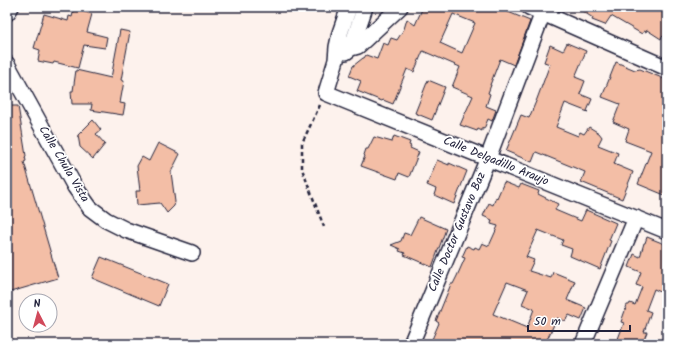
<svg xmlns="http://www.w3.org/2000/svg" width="674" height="351" viewBox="0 0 674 351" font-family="Kalam,sans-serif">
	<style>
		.building { fill: #f3bea6; stroke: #22223b; fill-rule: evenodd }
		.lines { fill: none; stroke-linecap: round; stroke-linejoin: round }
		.street-casing { stroke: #22223b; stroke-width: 18 }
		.path { stroke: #22223b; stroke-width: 2.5; stroke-dasharray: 4 3; stroke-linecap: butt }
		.street { stroke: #fff; stroke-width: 15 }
		.labels { text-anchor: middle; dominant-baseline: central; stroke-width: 3.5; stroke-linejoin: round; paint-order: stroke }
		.street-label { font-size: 12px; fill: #22223b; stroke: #fff }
	</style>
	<rect width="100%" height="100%" fill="#fdf2ed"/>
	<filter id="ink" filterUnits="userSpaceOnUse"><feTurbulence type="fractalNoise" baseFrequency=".025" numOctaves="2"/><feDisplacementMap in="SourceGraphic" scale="8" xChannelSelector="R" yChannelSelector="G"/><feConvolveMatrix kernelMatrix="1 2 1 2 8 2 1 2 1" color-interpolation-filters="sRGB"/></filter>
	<g filter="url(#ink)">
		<path class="building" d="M423,7H496L530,21L514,65L500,59L490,85H491L488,93L490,94L486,106L496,110L492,121L488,119L484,129L482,128V131L478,129L477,131L460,125L473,96L452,87L460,67L423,51L414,72L407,69L393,104L383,100L382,101L357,91L361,81L349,76L353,66L363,58H364L366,55L377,59L383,43L388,45L391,38L397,40L404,29L407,19L415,25ZM453,14L475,23L462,53L440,43Z
			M576,7H658L667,13V40L662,36L661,39L647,30L646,32L644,31L642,34L611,16L605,25L592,20L593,18Z
			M74,9L92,14L87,32L107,37L105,48L84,45L78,68L54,62L53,64L38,61L40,50L34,48L44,14L68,21L69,16L72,17Z
			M120,30L130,32L121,80L124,81L120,103L125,104L123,115L91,110L92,104H72L71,91H73L76,70L111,78Z
			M567,43L586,51L575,77L585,81L580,94L592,99L587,111L588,112L565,103L556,127L578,136L580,132L584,134L589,127L599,133L602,137L598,145L618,153L614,164L633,172L622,199L581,182L585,172L536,152L532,162L506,151L521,115L529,118L537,99L550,64L544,62L550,45L563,51Z
			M616,62L635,70L640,69L667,80V196L638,184L651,151L625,141L629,129L613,122L620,104L602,97Z
			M428,80L445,87L432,120L415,113Z
			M7,106H18L26,156L25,157L26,161L24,162L58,278L7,293Z
			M93,120L101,130L96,134L105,144L93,159L80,147L78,135Z
			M394,136L410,142L409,145L411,146L410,148L419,152L409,177L399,173L397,179L361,166L365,156L364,155L366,149H368L374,137L392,142Z
			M158,143L180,154L171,172L175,202L174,206L167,213L160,203L137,205L136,191H140L137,166L142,157L149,161Z
			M437,160L449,165V163L467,171L454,204L434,195L436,189L427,185Z
			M504,182L519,188L521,184L539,191L538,194L558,204L555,210L581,221L586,210L616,223L609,240L611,241L600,269L570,256L572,249L561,245L563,240L538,230L526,257L534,260L529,271L551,278L553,272L575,281L567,300L586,308L581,320L569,315L565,321L557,318L545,344H430L439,323L436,321L451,284H453L457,276L465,258L462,257L467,246L474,249L475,247L479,249L482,243L489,246L498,226L491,224L492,220L483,216L489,203L493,205L496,197L497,198ZM507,282L528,290L522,304L534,309L527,328L493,314Z
			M419,217L446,229L432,267L404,255L405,253L399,251L400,249L391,245L401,241L404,233L410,235Z
			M647,237L667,245V295L654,289L646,310L651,312L644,332H647L642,344H616L624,323L621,322L627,305H629L630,303L635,305L642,287L636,285L641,272L629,267L634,254L640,257L644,243H645Z
			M101,257L168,284L159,306L92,278Z"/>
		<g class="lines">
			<g class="street-casing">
				<path id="street" d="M349,7L340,33L337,47L336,60L326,93L667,231
					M529,7L667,68
					M7,13L11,7
					M337,47L351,48L358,46L400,7
					M346,52L351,48L365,7
					M7,64L75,187L90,208L106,220L126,230L192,253
					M411,344L488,158L545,7
					M583,344L636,218"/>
			</g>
			<path class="path" d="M320,105L302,143V169L324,227"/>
			<use href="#street" class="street"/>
		</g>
	</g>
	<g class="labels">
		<g class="street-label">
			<text transform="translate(496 161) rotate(22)">Calle Delgadillo Araujo</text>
			<text transform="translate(64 164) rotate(59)">Calle Chula Vista</text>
			<text transform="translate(457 232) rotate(-67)">Calle Doctor Gustavo Baz</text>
		</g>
	</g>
	<rect width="674" height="351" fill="none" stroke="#fff" stroke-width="24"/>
	<rect x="12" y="12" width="650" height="327" fill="none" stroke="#22223b" stroke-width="1.5" filter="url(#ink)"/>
	<g transform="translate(38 313) rotate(354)"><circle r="19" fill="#ffffff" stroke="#a7a7b1"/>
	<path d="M0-3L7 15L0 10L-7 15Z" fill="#d1495b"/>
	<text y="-6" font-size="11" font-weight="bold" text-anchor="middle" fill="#22223b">N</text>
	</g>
	<path d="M528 325v6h102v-6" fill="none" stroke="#22223b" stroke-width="2"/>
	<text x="534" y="325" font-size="12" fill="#22223b" stroke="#ffffff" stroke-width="3" paint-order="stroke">50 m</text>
</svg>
